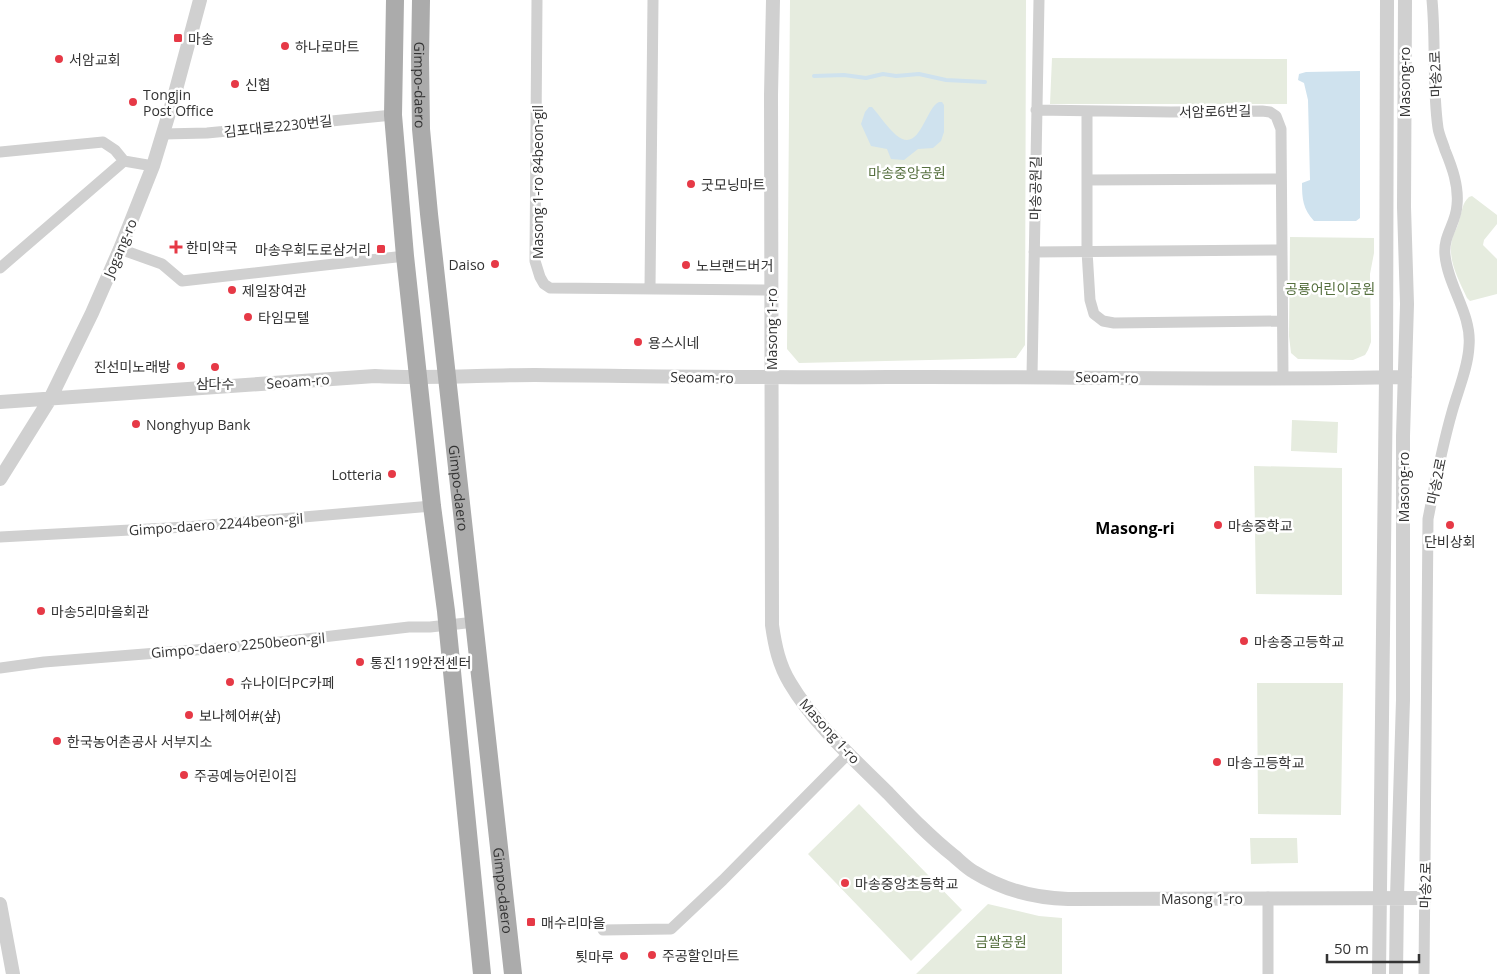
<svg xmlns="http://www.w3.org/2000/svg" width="1497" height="974" viewBox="0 0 1497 974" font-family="'Open Sans','Noto Sans KR',sans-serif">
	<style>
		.green { fill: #e6ecdf }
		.water { fill: #cfe2ee }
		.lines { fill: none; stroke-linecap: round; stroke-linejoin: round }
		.stream { stroke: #cfe2ee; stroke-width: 4 }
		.minor { stroke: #d0d0d0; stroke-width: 11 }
		.tertiary { stroke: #d0d0d0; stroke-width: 14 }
		.primary { stroke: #ababab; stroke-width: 18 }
		.poi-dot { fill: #e63946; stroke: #fff; stroke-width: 2 }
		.labels { text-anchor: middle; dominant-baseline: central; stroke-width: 5; stroke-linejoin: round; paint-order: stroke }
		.poi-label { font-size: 14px; fill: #333; stroke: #fff; text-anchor: start }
		.street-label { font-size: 14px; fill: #333; stroke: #fff }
		.park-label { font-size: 14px; fill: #56703f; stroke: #fff }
		.quarter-label { font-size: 16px; font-weight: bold; fill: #000; stroke: #fff }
	</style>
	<rect width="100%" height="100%" fill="#fff"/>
	<path class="green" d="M790,0H1026L1025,345L1016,358L799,363L787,349Z
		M1052,58L1287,59V104H1050Z
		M1472,196L1497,215V224L1484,240L1483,245L1497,259V294L1470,301L1467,298C1458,278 1446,258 1453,236C1455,231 1458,226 1459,221C1462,212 1462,203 1469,197Z
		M1290,237L1374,238V253L1370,274L1371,342L1368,350L1365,355L1353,360L1298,359L1291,353L1289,336Z
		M1292,420L1338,422L1337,453L1291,451Z
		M1254,466L1342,468V595L1256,594Z
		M1257,683H1343L1341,815L1258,814Z
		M859,804L962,910L911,961L808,854Z
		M1250,838H1297L1298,863L1251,864Z
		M988,904L1039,916L1062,918V974H916Z"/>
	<path class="water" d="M1360,71V218L1356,221H1314C1303,209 1302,199 1302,183L1310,180L1308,100L1304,83L1298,80L1299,74L1306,72Z
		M939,102H942L944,105V132L941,141L933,148L918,149L904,160L891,159L887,149L871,146L861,124L865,112L869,107H872C880,116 887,127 896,135C920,155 925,108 939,102Z"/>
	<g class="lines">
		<path class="stream" d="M814,76L844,75L866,78L883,74L896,76L919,74L946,80L985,82"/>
		<path class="minor" d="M537,0L535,261L540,277L544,284L550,288L771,290
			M1036,110L1171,112L1262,111L1270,112L1276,116L1281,129L1283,377
			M1087,111V251L1090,300L1094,314L1103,321L1114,323L1281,321
			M163,134L207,133L393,115
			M0,152L103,142L115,150L124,161L153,166
			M1087,180L1281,179
			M120,249L162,264L182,281L405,256
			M1034,252L1282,250
			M0,268L124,161
			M650,288L653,0
			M1032,376L1039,0
			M0,537L186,527L432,506
			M0,668L44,662L245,646L409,627H430L475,622
			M603,930L671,929L723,880L849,753
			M1268,974V897
			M1424,974L1428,519C1435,483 1442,447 1452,412C1458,390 1468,368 1469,346C1472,314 1448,287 1445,255C1443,235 1456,224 1457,205C1459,186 1452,167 1445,150C1443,143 1439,135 1438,128C1432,86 1436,42 1432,0"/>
		<path class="tertiary" d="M773,0L771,95L772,625C775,646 779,665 790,683C815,725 854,759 888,793C909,815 930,837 954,856C960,861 967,868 974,872C1003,890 1034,898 1068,899L1425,898
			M0,402L375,376C428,379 482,375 535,375C653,376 770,378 888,377C1060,376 1233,381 1405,377
			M0,479L50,399L92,313L120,249L153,166L174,97L200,0
			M0,904L13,974
			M1379,974L1386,378L1387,0
			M1396,974L1397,897L1403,700V436L1407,304L1404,207L1405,0"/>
		<g class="primary">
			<path d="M395,0L393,115L405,256L432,506L446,611L482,974"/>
			<path id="s1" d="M421,0L420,58L421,129L429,214L513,974"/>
		</g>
	</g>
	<g class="poi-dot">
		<rect x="173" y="33" width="10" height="10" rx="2.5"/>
		<circle cx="285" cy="46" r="5"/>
		<circle cx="59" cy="59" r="5"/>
		<circle cx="235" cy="84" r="5"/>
		<circle cx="133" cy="102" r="5"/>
		<circle cx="691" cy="184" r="5"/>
		<path d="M173.5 239.5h5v5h5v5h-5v5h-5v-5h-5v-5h5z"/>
		<rect x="376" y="244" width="10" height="10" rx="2.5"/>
		<circle cx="495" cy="264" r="5"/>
		<circle cx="686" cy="265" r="5"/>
		<circle cx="232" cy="290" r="5"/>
		<circle cx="248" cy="317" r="5"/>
		<circle cx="638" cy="342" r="5"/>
		<circle cx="181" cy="366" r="5"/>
		<circle cx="215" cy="367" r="5"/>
		<circle cx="136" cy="424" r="5"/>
		<circle cx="392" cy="474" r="5"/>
		<circle cx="1218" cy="525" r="5"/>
		<circle cx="1450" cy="525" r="5"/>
		<circle cx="41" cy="611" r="5"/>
		<circle cx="1244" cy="641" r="5"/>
		<circle cx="360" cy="662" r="5"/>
		<circle cx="230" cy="682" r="5"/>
		<circle cx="189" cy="715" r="5"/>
		<circle cx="57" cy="741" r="5"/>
		<circle cx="1217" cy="762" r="5"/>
		<circle cx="184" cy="775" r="5"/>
		<circle cx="845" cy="883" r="5"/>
		<rect x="526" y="917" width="10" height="10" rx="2.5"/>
		<circle cx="652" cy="955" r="5"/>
		<circle cx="624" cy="956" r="5"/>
	</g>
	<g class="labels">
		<g class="poi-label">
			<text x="188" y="38">마송</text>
			<text x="295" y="46">하나로마트</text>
			<text x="69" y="59">서암교회</text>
			<text x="245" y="84">신협</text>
			<text x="143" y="94">Tongjin<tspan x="143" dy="16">Post Office</tspan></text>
			<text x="701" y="184">굿모닝마트</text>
			<text x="186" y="247">한미약국</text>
			<text x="371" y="249" text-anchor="end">마송우회도로삼거리</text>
			<text x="485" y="264" text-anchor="end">Daiso</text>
			<text x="696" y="265">노브랜드버거</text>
			<text x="242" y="290">제일장여관</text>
			<text x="258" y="317">타임모텔</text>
			<text x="648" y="342">용스시네</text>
			<text x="171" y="366" text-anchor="end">진선미노래방</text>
			<text x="215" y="383" text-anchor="middle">삼다수</text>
			<text x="146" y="424">Nonghyup Bank</text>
			<text x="382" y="474" text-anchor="end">Lotteria</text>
			<text x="1228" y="525">마송중학교</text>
			<text x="1450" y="541" text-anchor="middle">단비상회</text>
			<text x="51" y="611">마송5리마을회관</text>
			<text x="1254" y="641">마송중고등학교</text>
			<text x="370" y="662">통진119안전센터</text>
			<text x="240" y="682">슈나이더PC카페</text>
			<text x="199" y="715">보나헤어#(샾)</text>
			<text x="67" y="741">한국농어촌공사 서부지소</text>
			<text x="1227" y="762">마송고등학교</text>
			<text x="194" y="775">주공예능어린이집</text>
			<text x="855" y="883">마송중앙초등학교</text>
			<text x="541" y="922">매수리마을</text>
			<text x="662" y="955">주공할인마트</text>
			<text x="614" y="956" text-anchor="end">툇마루</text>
		</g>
		<g class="street-label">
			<text transform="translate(1435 74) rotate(-92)">마송2로</text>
			<text transform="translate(1404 82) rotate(-90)">Masong-ro</text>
			<text stroke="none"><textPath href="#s1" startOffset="85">Gimpo-daero</textPath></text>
			<text transform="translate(1215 111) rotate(-1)">서암로6번길</text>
			<text transform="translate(278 126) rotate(-6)">김포대로2230번길</text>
			<text transform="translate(537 182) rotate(-90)">Masong 1-ro 84beon-gil</text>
			<text transform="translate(1035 188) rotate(-89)">마송공원길</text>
			<text transform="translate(120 248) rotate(-67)">Jogang-ro</text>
			<text transform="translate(771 329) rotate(-90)">Masong 1-ro</text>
			<text transform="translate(702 377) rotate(1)">Seoam-ro</text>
			<text transform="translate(1107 377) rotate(1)">Seoam-ro</text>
			<text transform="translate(298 381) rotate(-4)">Seoam-ro</text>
			<text transform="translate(1436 481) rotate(-78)">마송2로</text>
			<text stroke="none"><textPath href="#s1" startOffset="490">Gimpo-daero</textPath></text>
			<text transform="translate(1403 487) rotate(-90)">Masong-ro</text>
			<text transform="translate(216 524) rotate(-4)">Gimpo-daero 2244beon-gil</text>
			<text transform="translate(238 645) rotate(-5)">Gimpo-daero 2250beon-gil</text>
			<text transform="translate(830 731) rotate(48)">Masong 1-ro</text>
			<text transform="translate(1425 885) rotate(-89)">마송2로</text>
			<text stroke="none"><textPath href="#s1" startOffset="895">Gimpo-daero</textPath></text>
			<text x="1202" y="898">Masong 1-ro</text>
		</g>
		<g class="park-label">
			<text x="907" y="172">마송중앙공원</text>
			<text x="1330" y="288">공룡어린이공원</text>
			<text x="1001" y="941">금쌀공원</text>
		</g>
		<g class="quarter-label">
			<text x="1135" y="528">Masong-ri</text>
		</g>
	</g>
	<path d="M1327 954v8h92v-8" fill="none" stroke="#333333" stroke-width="2.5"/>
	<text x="1334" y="954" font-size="15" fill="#333333" stroke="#ffffff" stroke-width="4" paint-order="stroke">50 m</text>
</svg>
